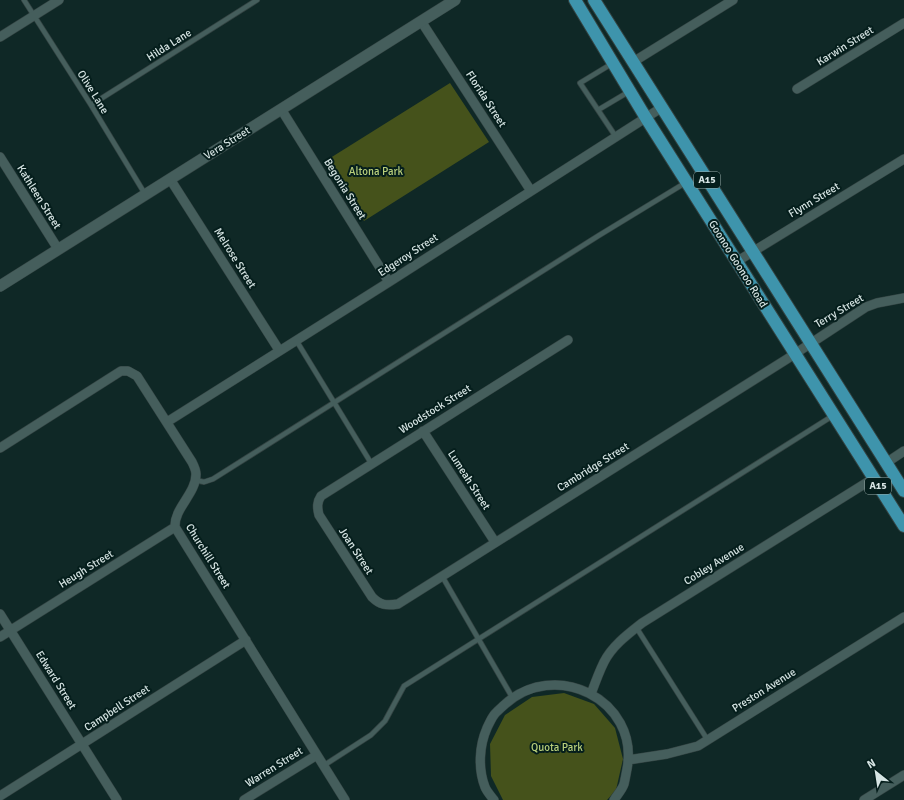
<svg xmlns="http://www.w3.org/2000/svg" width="904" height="800" viewBox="0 0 904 800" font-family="Signika,sans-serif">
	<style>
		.green { fill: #45521b }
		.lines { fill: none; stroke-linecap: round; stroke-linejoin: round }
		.service-casing { stroke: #334342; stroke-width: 6 }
		.minor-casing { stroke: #334342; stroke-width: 10 }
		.tertiary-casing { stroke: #334342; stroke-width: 12 }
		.trunk-casing { stroke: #334342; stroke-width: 14 }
		.service { stroke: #455e5c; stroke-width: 4.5 }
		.minor { stroke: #455e5c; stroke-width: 9 }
		.tertiary { stroke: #455e5c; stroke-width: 11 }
		.trunk { stroke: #3e94ac; stroke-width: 12 }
		.labels { text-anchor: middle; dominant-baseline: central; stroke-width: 4; stroke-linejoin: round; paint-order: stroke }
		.shield { fill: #051e1c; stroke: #97a9a7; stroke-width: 1 }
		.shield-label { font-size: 10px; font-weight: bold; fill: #d6e4e3 }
		.street-label { font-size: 11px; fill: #d6e4e3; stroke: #051e1c }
		.park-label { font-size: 11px; fill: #b9cf7b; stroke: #051e1c }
	</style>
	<rect width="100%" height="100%" fill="#0f2826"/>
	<path class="green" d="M450,83L489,142L364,221L327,160Z
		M564,693L594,704L615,728L623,759L616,790L607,800H503L491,776L490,744L505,715L532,697Z"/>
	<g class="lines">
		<g class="service-casing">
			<path id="service" d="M24,0L91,105L145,194
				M91,105L257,0
				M598,110L580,83L613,63
				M616,137L598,110L630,91
				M296,340L371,463
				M195,480L204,482L213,479L598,236L685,183
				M442,576L512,697
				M636,627L707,739
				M323,766L371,735L385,721L404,686L834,415"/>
		</g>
		<g class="minor-casing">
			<path id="minor" d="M421,21L531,191
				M0,37L59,0
				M633,62L733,0
				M797,89L904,23
				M281,109L389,282
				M0,157L58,249
				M170,179L279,350
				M736,262L904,159
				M568,340L321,496C317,502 317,507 319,515L372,597C380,605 386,606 398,604L787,359L866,307L877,303L904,298
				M167,422L389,282L661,108
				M423,431L495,542
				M0,448L121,371H128L137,376L192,462C194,466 196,470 196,474C196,494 174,508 175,527L345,800
				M886,463L904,451
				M0,614L117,800
				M0,637L175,527
				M591,694C595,683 599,672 604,662C612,646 628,634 642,623L874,478
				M628,760L667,754L698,746L904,617
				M0,796L246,640
				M244,800L317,755
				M494,800C491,796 487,792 485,787C478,769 479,746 487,728C489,724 491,719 494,715C496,712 500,709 503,706C554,657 640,700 627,769C626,774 625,780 624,784C622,790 617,795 614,800
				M864,800L904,775"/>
		</g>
		<g class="tertiary-casing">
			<path id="tertiary" d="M0,286L455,0"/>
		</g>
		<g class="trunk-casing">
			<path id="trunk" d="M575,0L646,118L904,526
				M594,0L904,491"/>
		</g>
		<use href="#service" class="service"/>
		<use href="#minor" class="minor"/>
		<use href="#tertiary" class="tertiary"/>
		<use href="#trunk" class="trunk"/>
	</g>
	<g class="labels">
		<g class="shield">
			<rect x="694" y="172" width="26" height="16" rx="3"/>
			<rect x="865" y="478" width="26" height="16" rx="3"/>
		</g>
		<g class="shield-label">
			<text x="707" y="180">A15</text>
			<text x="878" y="486">A15</text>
		</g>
		<g class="street-label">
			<text transform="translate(169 45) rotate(-32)">Hilda Lane</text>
			<text transform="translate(845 46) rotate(-32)">Karwin Street</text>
			<text transform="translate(93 92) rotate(58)">Olive Lane</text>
			<text transform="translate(486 99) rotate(57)">Florida Street</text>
			<text transform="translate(227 143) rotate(-32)">Vera Street</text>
			<text transform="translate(345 189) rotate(58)">Begonia Street</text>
			<text transform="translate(39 197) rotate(58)">Kathleen Street</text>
			<text transform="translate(814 200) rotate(-31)">Flynn Street</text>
			<text transform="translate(408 255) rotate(-33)">Edgeroy Street</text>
			<text transform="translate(235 258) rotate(58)">Melrose Street</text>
			<text transform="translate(738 264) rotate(58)">Goonoo Goonoo Road</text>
			<text transform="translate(839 311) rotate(-31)">Terry Street</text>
			<text transform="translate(435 409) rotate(-32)">Woodstock Street</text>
			<text transform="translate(593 467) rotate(-32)">Cambridge Street</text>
			<text transform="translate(469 480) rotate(57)">Lumeah Street</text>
			<text transform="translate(356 551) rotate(57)">Joan Street</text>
			<text transform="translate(208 556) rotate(58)">Churchill Street</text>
			<text transform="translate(714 564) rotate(-32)">Cobley Avenue</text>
			<text transform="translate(86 569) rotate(-32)">Heugh Street</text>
			<text transform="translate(56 680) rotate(58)">Edward Street</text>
			<text transform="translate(764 690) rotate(-32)">Preston Avenue</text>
			<text transform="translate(117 708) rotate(-33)">Campbell Street</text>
			<text transform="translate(274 767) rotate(-32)">Warren Street</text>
		</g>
		<g class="park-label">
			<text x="376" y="171">Altona Park</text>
			<text x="557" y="747">Quota Park</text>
		</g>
	</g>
	<g transform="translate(876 772) rotate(330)" stroke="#051e1c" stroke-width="3" paint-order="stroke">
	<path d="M0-3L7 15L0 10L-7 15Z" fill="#d6e4e3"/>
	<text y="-6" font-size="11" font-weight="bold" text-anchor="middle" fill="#d6e4e3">N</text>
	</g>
</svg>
